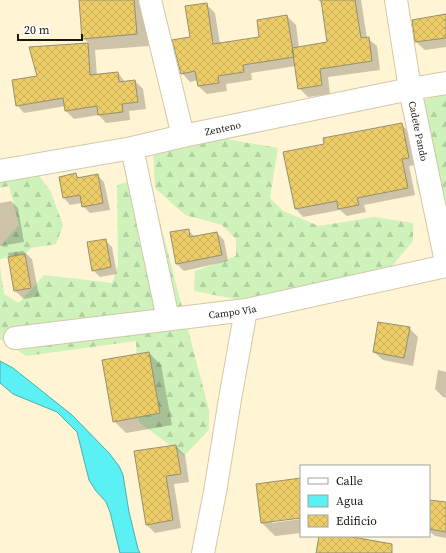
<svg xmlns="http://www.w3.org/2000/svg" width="446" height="553" viewBox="0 0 446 553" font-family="'Source Serif 4',serif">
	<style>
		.forest { fill: url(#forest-firs) }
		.water { fill: #5bf0f4; stroke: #48afae }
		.shadow { fill: #0003 }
		.building { fill: url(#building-cross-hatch); stroke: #998f70 }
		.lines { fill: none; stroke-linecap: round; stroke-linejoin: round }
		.minor-casing { stroke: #d2c8a8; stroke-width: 24 }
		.minor { stroke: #fff; stroke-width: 22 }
		.labels { text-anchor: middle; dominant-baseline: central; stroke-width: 4; stroke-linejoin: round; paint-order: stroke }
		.street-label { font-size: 10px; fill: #1b180c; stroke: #fff }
	</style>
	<defs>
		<pattern id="forest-firs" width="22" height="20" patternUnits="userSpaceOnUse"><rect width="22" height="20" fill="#cff2bb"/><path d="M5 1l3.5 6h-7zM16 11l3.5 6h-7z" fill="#b1cfa0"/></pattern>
		<pattern id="building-cross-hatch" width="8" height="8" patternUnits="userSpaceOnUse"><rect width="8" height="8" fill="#eccd68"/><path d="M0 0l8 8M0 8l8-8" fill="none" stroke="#caaf59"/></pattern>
	</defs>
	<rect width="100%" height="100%" fill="#fff4d3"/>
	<path class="forest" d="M439,94L446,95V226L423,205L416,183L414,122L422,101Z
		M163,128L278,148L270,198L283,211L319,226L374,217L413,223V241L387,272L256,303L194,291L195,271L236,256V239L222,225L185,215L155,188L153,148Z
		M6,164L40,177L51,192L63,225L56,244L31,248L25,254L0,259V246L19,225L9,186L0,188V166Z
		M148,176L209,410V430L184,456L139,422L136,341L26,356L0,339V266L4,294L19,303L44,275L112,283L118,266L117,185Z"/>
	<path class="water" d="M0,361L13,368L72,415L109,453L119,466L123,475L129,512L138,549L140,553H120L110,512L106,502L96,491L89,480L77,432L57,412L13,394L0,383Z"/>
	<path class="shadow" d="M80,0H138L145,8L149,46L95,50L97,76L118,73L125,82L135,81L143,89L146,109L129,111L130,120L106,123L99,115L74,119L66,111V106L24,113L17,105L38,76L31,47L89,43L83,38Z
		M318,0H361L367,38L377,46L380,70L328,77L330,94L308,97L299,88L296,66L251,73L252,80L226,84L227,91L207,94L198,86V80L190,82L182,73L191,38L206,4L215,13L220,44L260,37L287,16L296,25L299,48L328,43L322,4Z
		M446,16V47L425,50L416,42L413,20Z
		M401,124L409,132L416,165L409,166L415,195L364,205L366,212L347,216L340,210L303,217L296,209L284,153L326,144Z
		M76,175L80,178L97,175L104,182L110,210L90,213L83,206L82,203L70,205L64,198Z
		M11,201L18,208L24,242L0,246V203Z
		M188,230L195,237L217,233L224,240L228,261L184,271L177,264Z
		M105,240L112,247L117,274L100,277L93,270Z
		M23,251L32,259L39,296L24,299L15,291L8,253Z
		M409,328L418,337L413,366L383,360L374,352Z
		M149,353L161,365L172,425L126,433L114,421Z
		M438,370L446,372V398L443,397L435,389Z
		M176,446L185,455L189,482L174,484L181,528L155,533L146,524Z
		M301,479V517L272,521V523L301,519V533L275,536L262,523L257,485Z
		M446,503V538L435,536L429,531V512Z"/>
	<path class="building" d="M79,0H134L137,34L82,39Z
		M321,0H355L361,38L369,37L372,61L320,69L322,85L298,89L292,48L327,42Z
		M207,3L213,44L259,37L257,20L287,15L294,57L243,65L244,72L218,76L219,83L198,86L195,71L181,74L172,40L190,37L185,6Z
		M446,14V38L415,42L412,20Z
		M88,43L90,75L118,72L119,82L135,80L138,102L122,104L123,112L98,115L97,106L65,111L63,98L16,106L12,80L37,76L29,47Z
		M402,123L409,158L402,159L408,188L357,198L359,205L338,209L337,201L295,209L283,152L324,144L323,138Z
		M76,173L77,178L98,174L103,203L82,207L80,195L63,198L59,177Z
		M189,229L190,237L217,232L222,255L176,264L170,232Z
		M106,239L111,267L92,271L87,242Z
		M25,254L31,288L14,291L8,257Z
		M378,322L410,327L404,358L373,352Z
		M149,352L160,413L113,422L102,360Z
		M176,445L181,474L166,476L173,520L146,525L134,451Z
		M301,478V518L261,523L256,484Z
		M429,500L446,502V532L429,529Z
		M319,536H347L392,544V553H316Z"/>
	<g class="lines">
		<g class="minor-casing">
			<g id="minor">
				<path d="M150,0L183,136"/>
				<path id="s1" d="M396,0L410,89L446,262"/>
				<path d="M132,148L168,319"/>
				<path id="s2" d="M0,171L132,148L183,136L410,89L446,83"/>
				<path id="s3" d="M15,338L246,310L446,266"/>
				<path d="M203,553L215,492L230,399L246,310"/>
			</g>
		</g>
		<use href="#minor" class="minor"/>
	</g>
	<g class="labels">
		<g class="street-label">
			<text stroke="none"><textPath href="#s2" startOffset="227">Zenteno</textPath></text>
			<text stroke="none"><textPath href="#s1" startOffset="133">Cadete Pando</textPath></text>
			<text stroke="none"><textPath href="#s3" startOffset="219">Campo Via</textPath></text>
		</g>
	</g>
	<rect x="300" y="465" width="130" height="72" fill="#ffffff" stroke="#a4a39e"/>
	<rect x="308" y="478" width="20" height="6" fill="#ffffff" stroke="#a4a39e"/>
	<text x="336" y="485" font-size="12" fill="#1b180c">Calle</text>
	<rect x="308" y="495" width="20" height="12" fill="#5bf0f4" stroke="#a4a39e"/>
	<text x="336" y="505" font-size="12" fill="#1b180c">Agua</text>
	<rect x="308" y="515" width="20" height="12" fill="url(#building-cross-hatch)" stroke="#a4a39e"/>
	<text x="336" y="525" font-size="12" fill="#1b180c">Edificio</text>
	<path d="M18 34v6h64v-6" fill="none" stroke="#1b180c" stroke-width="2"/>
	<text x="24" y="34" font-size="12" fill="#1b180c" stroke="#ffffff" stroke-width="3" paint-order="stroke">20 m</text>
</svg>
